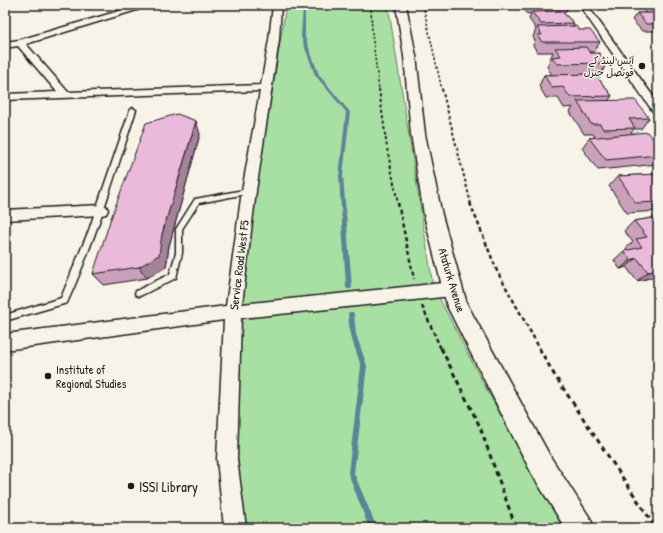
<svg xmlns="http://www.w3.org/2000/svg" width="663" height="533" viewBox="0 0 663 533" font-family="'Patrick Hand','Playpen Sans Arabic',sans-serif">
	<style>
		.green { fill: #a8e0a4; stroke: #627e60 }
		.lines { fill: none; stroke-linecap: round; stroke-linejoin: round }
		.stream { fill: #5c8496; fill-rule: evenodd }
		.service-casing { stroke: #1c1c1c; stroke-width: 3 }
		.minor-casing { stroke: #1c1c1c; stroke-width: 3 }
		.tertiary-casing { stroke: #1c1c1c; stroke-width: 3 }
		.path-far3 { stroke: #1c1c1c; stroke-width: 1.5; stroke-dasharray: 2.5 2; stroke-linecap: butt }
		.path-far2 { stroke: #1c1c1c; stroke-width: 2; stroke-dasharray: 3 2.5; stroke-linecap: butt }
		.path-far1 { stroke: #1c1c1c; stroke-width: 2.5; stroke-dasharray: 4 3; stroke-linecap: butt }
		.path { stroke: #1c1c1c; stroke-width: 3; stroke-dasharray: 5 4; stroke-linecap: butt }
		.service { fill: #f7f3e8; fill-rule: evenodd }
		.minor { fill: #f7f3e8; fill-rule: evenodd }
		.tertiary { fill: #f7f3e8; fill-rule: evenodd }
		.wall { fill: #caa0bb; stroke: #1c1c1c }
		.shaded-wall { fill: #a48299; stroke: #1c1c1c }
		.building { fill: #ebbada; stroke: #1c1c1c }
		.poi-dot { fill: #1c1c1c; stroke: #f7f3e8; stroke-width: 1.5 }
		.labels { text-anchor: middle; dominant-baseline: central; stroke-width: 3; stroke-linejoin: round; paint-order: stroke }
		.far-poi-label { font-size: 10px; fill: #1c1c1c; stroke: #f7f3e8; text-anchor: end }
		.street-label { font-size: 12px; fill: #1c1c1c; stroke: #f7f3e8 }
		.poi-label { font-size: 12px; fill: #1c1c1c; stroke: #f7f3e8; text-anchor: start }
		.near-poi-label { font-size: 14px; fill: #1c1c1c; stroke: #f7f3e8; text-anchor: start }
	</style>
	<rect width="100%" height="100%" fill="#f7f3e8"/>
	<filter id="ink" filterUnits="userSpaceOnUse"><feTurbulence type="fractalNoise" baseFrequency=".025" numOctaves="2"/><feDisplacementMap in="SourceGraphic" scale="8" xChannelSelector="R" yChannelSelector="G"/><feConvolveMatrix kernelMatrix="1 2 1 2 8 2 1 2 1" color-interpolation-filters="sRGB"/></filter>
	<g filter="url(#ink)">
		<path class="green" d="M283,5H388L433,286L483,383L563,528H245L235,438L234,326L285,12Z"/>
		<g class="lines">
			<path class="stream" d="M303,5H305V37L319,75L350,112L343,176L352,287L351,289H347L346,287L339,176L346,112L315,75L301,37Z
				M349,312H353L354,314L356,334L367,366L354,473L377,528H369L348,473L361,366L350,334L348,314Z"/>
			<g class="service-casing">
				<path id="service" d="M133,108L136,110C115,175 95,241 67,303L5,321V315L61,298L89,230L130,110Z
					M249,189L252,191L251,193L199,203L182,229V253L176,278L142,295L139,296L136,295L135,293L136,291L170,274L176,253V229L195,199Z"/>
			</g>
			<g class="minor-casing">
				<path id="minor" d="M140,5H153L26,44L68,92L261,85L269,40L273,5H281L279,40L256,191L242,304L452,282L458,284L460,289L458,294L452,296L241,318L237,459L246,528H224L217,459L224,320L5,350V334L226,306L242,191L260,91L5,100V94L57,92L18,46L5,48V42L19,40Z
					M579,5H587L658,103V114L654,113Z
					M101,205L106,206L108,210L106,214L101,215L5,220V210Z"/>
			</g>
			<g class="tertiary-casing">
				<path id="tertiary" d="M396,5H406L416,56L425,134L442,215L467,304L550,456L590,518L594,528H565L532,474L447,306L424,215L411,134L404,56Z"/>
			</g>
			<path class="path-far3" d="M371,5L372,33L379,90
				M423,5L442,90"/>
			<path class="path-far2" d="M379,89L387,148L398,204
				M442,89L471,204"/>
			<path class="path-far1" d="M398,203L414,279
				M470,203L497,271L540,349
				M422,306L441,349"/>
			<path class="path" d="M441,348L480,427L516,528
				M539,348L555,376L656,528"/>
			<use href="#service" class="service"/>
			<use href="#minor" class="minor"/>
			<use href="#tertiary" class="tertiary"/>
		</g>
		<path class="wall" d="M520,5H569L566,11L562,12L574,23L573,26L600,42L594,52H590L607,63L601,74H595L612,96L609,100L649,118L641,129H634L631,133L654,140H658V164L598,170L582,148L589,138L595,137L593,134H584L570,112L573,107L564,108L558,98H546L539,86L544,75H552L547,67L553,52H537L533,45L535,41L533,37L536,29L529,19L531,13L527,14Z
			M638,5H658V31H642L632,20L637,13H646Z
			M200,134L169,246L166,267L147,278L104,285L93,274Z
			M658,174V211L627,213L609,186L618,176Z
			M658,217V276L637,281L626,267L620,269L614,260L624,251L627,250L626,248L633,242L624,231L634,221Z"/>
		<path class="shaded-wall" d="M196,121L200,134L169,246L166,267L147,278L139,267L162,234Z
			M637,258L626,267L620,269L631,260Z
			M658,270V276L637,281L648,272Z"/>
		<path class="building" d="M528,5H561L530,7Z
			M561,11L574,23L541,24L532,12Z
			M637,13H658V24H646Z
			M576,26L579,30H590L600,42H542L537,35H542L537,27Z
			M586,47L590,53H599L607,63L557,64L552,57L561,56L555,48Z
			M595,74L612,96L570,97L563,87L552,88L544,75Z
			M635,100L649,118L629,119L635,128L603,129L600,124H591L577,101Z
			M177,114L196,121L162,234L159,255L139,267L93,274L110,221L146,123Z
			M647,132L654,140H658V155L606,160L589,138Z
			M658,174V202L636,203L618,176Z
			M658,217V270L648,272L637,258L631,260L624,251L642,247L636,239L647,237L634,221Z"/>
	</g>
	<g class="poi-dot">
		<circle cx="642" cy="66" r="4"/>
		<circle cx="48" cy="376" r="4"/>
		<circle cx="131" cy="486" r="4"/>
	</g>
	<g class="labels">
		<g class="far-poi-label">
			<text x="634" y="60">آئس لینڈ کے<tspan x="634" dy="12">قونصل جنرل</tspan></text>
		</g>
		<g class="street-label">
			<text transform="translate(239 265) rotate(-83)">Service Road West F5</text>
			<text transform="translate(452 280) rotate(73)">Ataturk Avenue</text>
		</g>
		<g class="poi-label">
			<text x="56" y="369">Institute of<tspan x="56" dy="14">Regional Studies</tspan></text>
		</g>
		<g class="near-poi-label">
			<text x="139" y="486">ISSI Library</text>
		</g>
	</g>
	<rect width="663" height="533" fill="none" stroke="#f7f3e8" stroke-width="20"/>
	<rect x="10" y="10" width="643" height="513" fill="none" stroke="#1c1c1c" stroke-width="1.5" filter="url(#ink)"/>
</svg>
